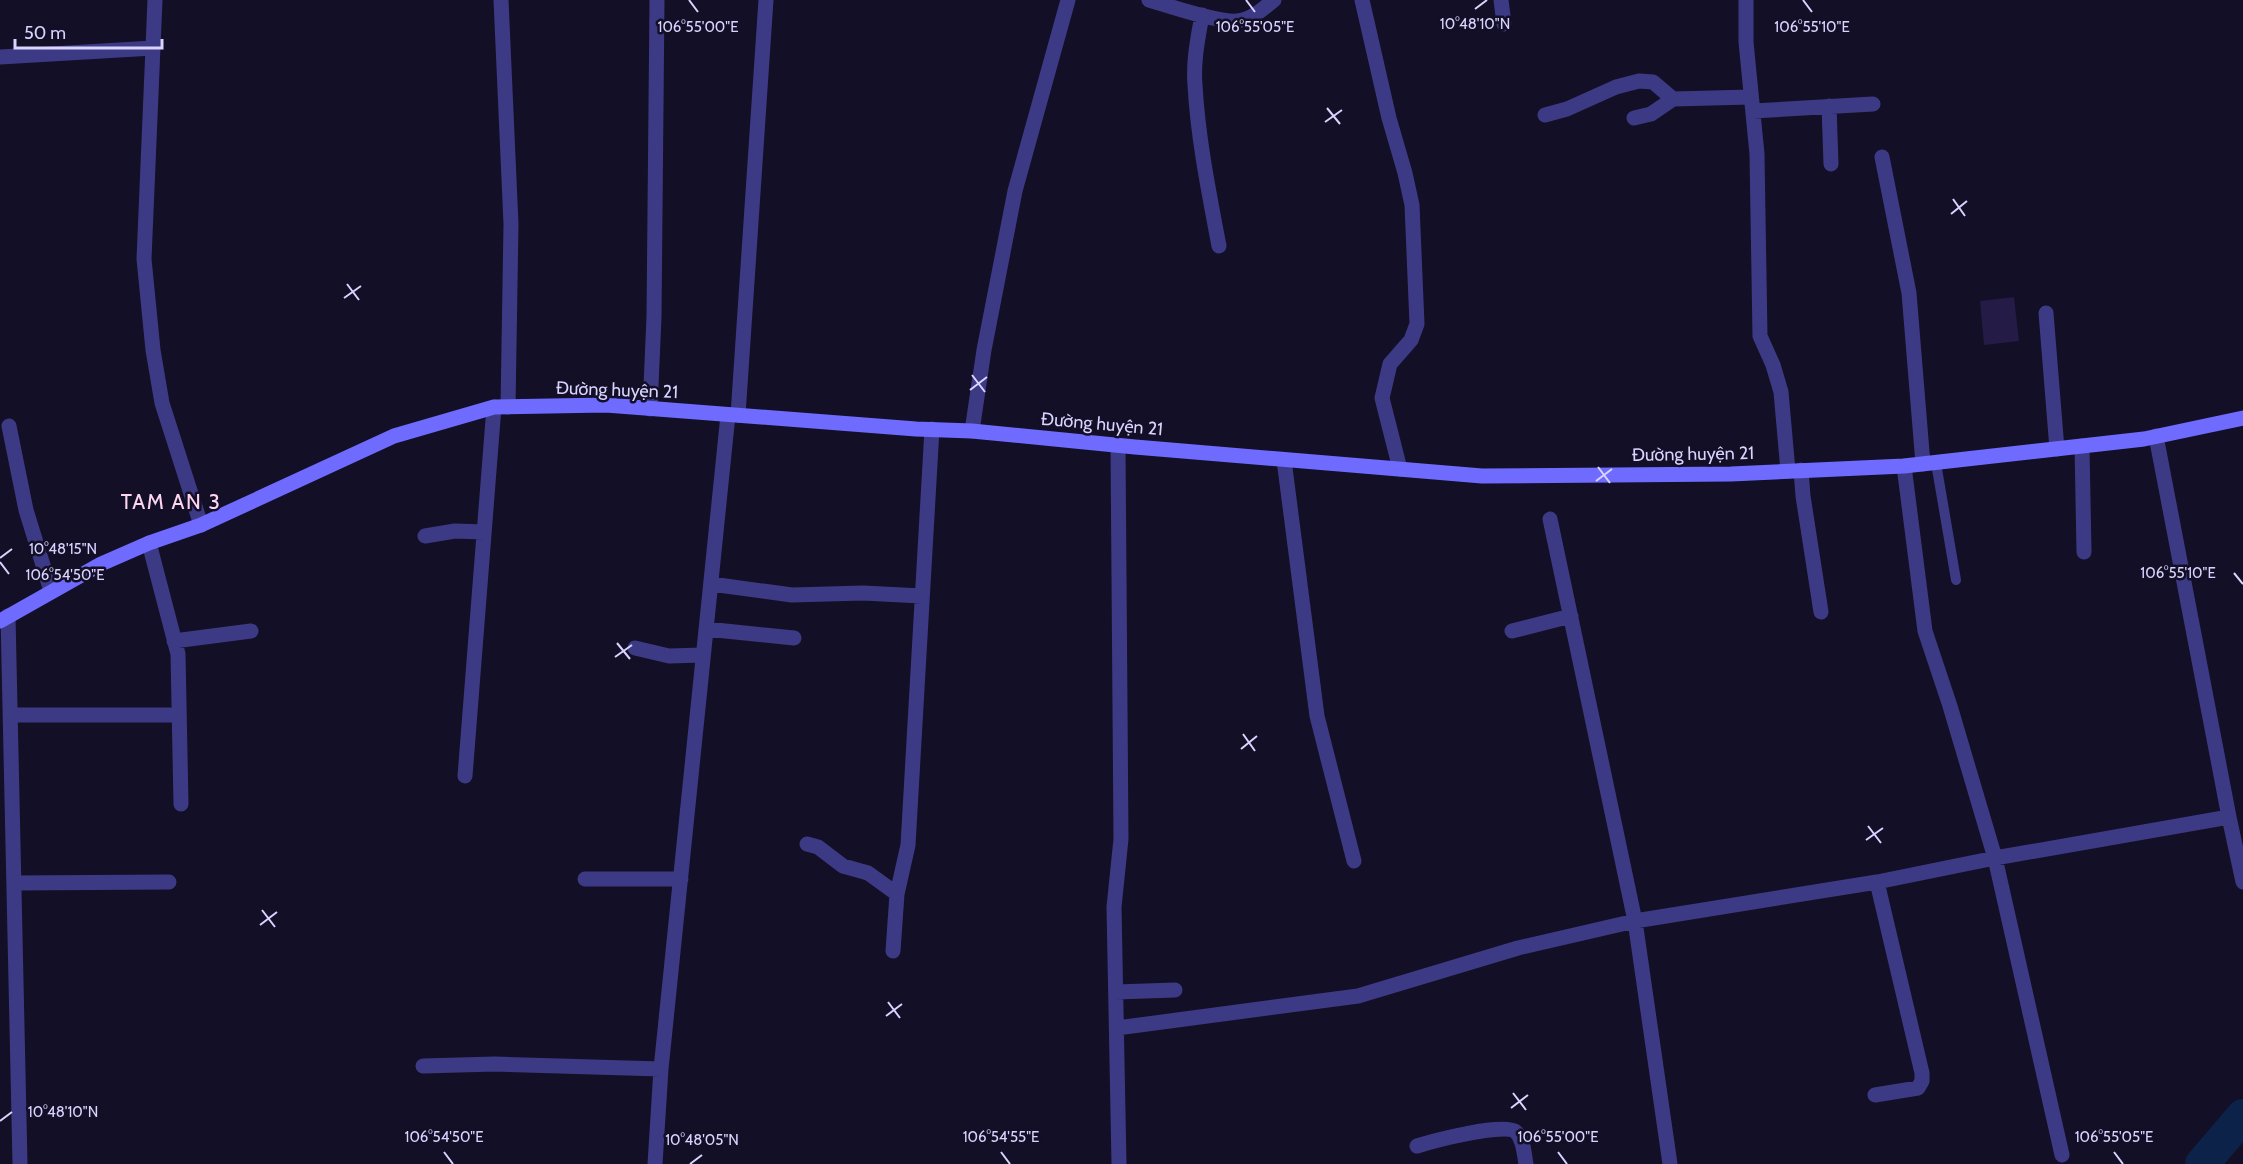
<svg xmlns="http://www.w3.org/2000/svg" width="2243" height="1164" viewBox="0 0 2243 1164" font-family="Cabin,sans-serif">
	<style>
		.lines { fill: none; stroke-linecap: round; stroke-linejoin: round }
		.river { stroke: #0c2248; stroke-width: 34 }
		.building { fill: #241b47 }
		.lane { stroke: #3d3a85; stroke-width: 10 }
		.street { stroke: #3d3a85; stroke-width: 15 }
		.secondary { stroke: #6f6bff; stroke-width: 15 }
		.ticks { fill: none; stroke: #d9d4ff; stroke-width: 2 }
		.labels { text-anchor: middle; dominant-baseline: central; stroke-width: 5; stroke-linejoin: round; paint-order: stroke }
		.street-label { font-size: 18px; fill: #d9d4ff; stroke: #130f26 }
		.quarter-label { font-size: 21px; letter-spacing: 1.5px; fill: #ffd6f0; stroke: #130f26 }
		.ticks-label { font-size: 15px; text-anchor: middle; fill: #d9d4ff; stroke: #130f26; stroke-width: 5; stroke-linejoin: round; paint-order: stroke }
	</style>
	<rect width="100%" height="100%" fill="#130f26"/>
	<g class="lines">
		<path class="river" d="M2202,1164L2243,1116"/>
	</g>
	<path class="building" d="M2014,297L2019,341L1984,345L1980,301Z"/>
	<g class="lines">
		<path class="lane" d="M1936,463L1956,580"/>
		<path class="street" d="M155,0L144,259L153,350L162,403L201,525
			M501,0L511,224L508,407
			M1149,0C1169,6 1219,23 1237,21C1251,20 1263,9 1274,0
			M1362,0L1389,118L1405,173L1412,205L1417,324L1411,340L1390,364L1382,398L1400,469
			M1501,0L1504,24
			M1746,0V42L1757,154L1760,336L1773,365L1781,392L1788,471
			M1202,15C1198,38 1193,61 1195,85C1198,139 1209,193 1219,246
			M0,57L153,48
			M1829,106L1831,164
			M1753,111L1873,104
			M1545,115L1567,109L1616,87L1639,81L1653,82L1673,99
			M1634,118L1651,114L1673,99L1751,97
			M1882,157L1909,293L1923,464
			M2046,313L2057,449
			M650,409L654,317L657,0
			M738,415L766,0
			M9,426L26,510L51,591
			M972,431L984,350L1015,191L1068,0
			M1118,446L1121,839L1114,907L1119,1164
			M2082,446L2084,552
			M1284,460L1317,716L1354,861
			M1904,466L1925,631L1950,706L1995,858L2062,1155
			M1801,470L1803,496L1821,612
			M1550,519L1635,921L1670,1164
			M425,536L455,531L484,532
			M149,543L178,654L181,804
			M711,584L792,595L863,593L922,596
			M8,616L20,1164
			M706,629L794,638
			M1512,631L1571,616
			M174,641L251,631
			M635,648L669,656L703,655
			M10,715H179
			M465,776L494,407
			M2229,817L2243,882
			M807,844L818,847L843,866L868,873L897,894
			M585,879H681
			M14,883L169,882
			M893,951L897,894L908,845L932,429
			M1116,992L1175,990
			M1117,1028L1358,996L1518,948L1635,921L1877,882L1995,858L2229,817L2156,436
			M423,1066L495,1064L661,1069
			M1875,1095L1918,1088L1922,1081V1073L1877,882
			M1417,1146C1433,1141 1505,1122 1516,1132C1524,1140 1524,1154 1526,1164
			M655,1164L661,1069L728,415"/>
		<path class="secondary" d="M0,621L101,564L149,543L201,525L394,436L494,407L606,405L916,429L972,431L1135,447L1482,476L1731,474L1904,466L2144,439L2243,418"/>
	</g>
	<path class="ticks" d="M689,0L698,12M1246,0L1255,12M1803,0L1812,12M1475,9L1487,0M1327,108L1340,124M1325,122L1342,110M1953,199L1965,216M1951,214L1967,201M347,284L359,300M344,298L361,286M972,375L985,392M970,390L987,377M1598,467L1610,483M1596,481L1612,469M0,558L12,549M0,562L9,574M2234,573L2243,584M617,643L630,659M615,657L632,645M1243,734L1255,751M1241,749L1257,736M1868,826L1881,843M1866,840L1883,828M262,910L275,927M260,925L277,912M888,1002L900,1018M886,1016L902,1004M1513,1093L1526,1110M1511,1108L1528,1095M0,1121L12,1112M444,1152L453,1164M1001,1152L1010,1164M1558,1152L1567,1164M2114,1152L2123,1164M690,1164L702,1155"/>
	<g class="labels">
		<g class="street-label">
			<text transform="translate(617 390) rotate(2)">Đường huyện 21</text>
			<text transform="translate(1102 424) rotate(5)">Đường huyện 21</text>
			<text transform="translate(1693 454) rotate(-1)">Đường huyện 21</text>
		</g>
		<g class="quarter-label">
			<text x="171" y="501">TAM AN 3</text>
		</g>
	</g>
	<g class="ticks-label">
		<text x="1475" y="29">10°48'10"N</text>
		<text x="698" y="32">106°55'00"E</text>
		<text x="1255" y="32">106°55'05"E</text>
		<text x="1812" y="32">106°55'10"E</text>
		<text x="63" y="554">10°48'15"N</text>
		<text x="2178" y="578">106°55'10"E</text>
		<text x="65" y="580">106°54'50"E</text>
		<text x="63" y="1117">10°48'10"N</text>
		<text x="444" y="1142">106°54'50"E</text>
		<text x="1001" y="1142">106°54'55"E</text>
		<text x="1558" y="1142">106°55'00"E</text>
		<text x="2114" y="1142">106°55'05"E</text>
		<text x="702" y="1145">10°48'05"N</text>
	</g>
	<path d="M15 39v9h147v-9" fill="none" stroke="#d9d4ff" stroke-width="3"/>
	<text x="24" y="39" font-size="18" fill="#d9d4ff" stroke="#130f26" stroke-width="4.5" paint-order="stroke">50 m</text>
</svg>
